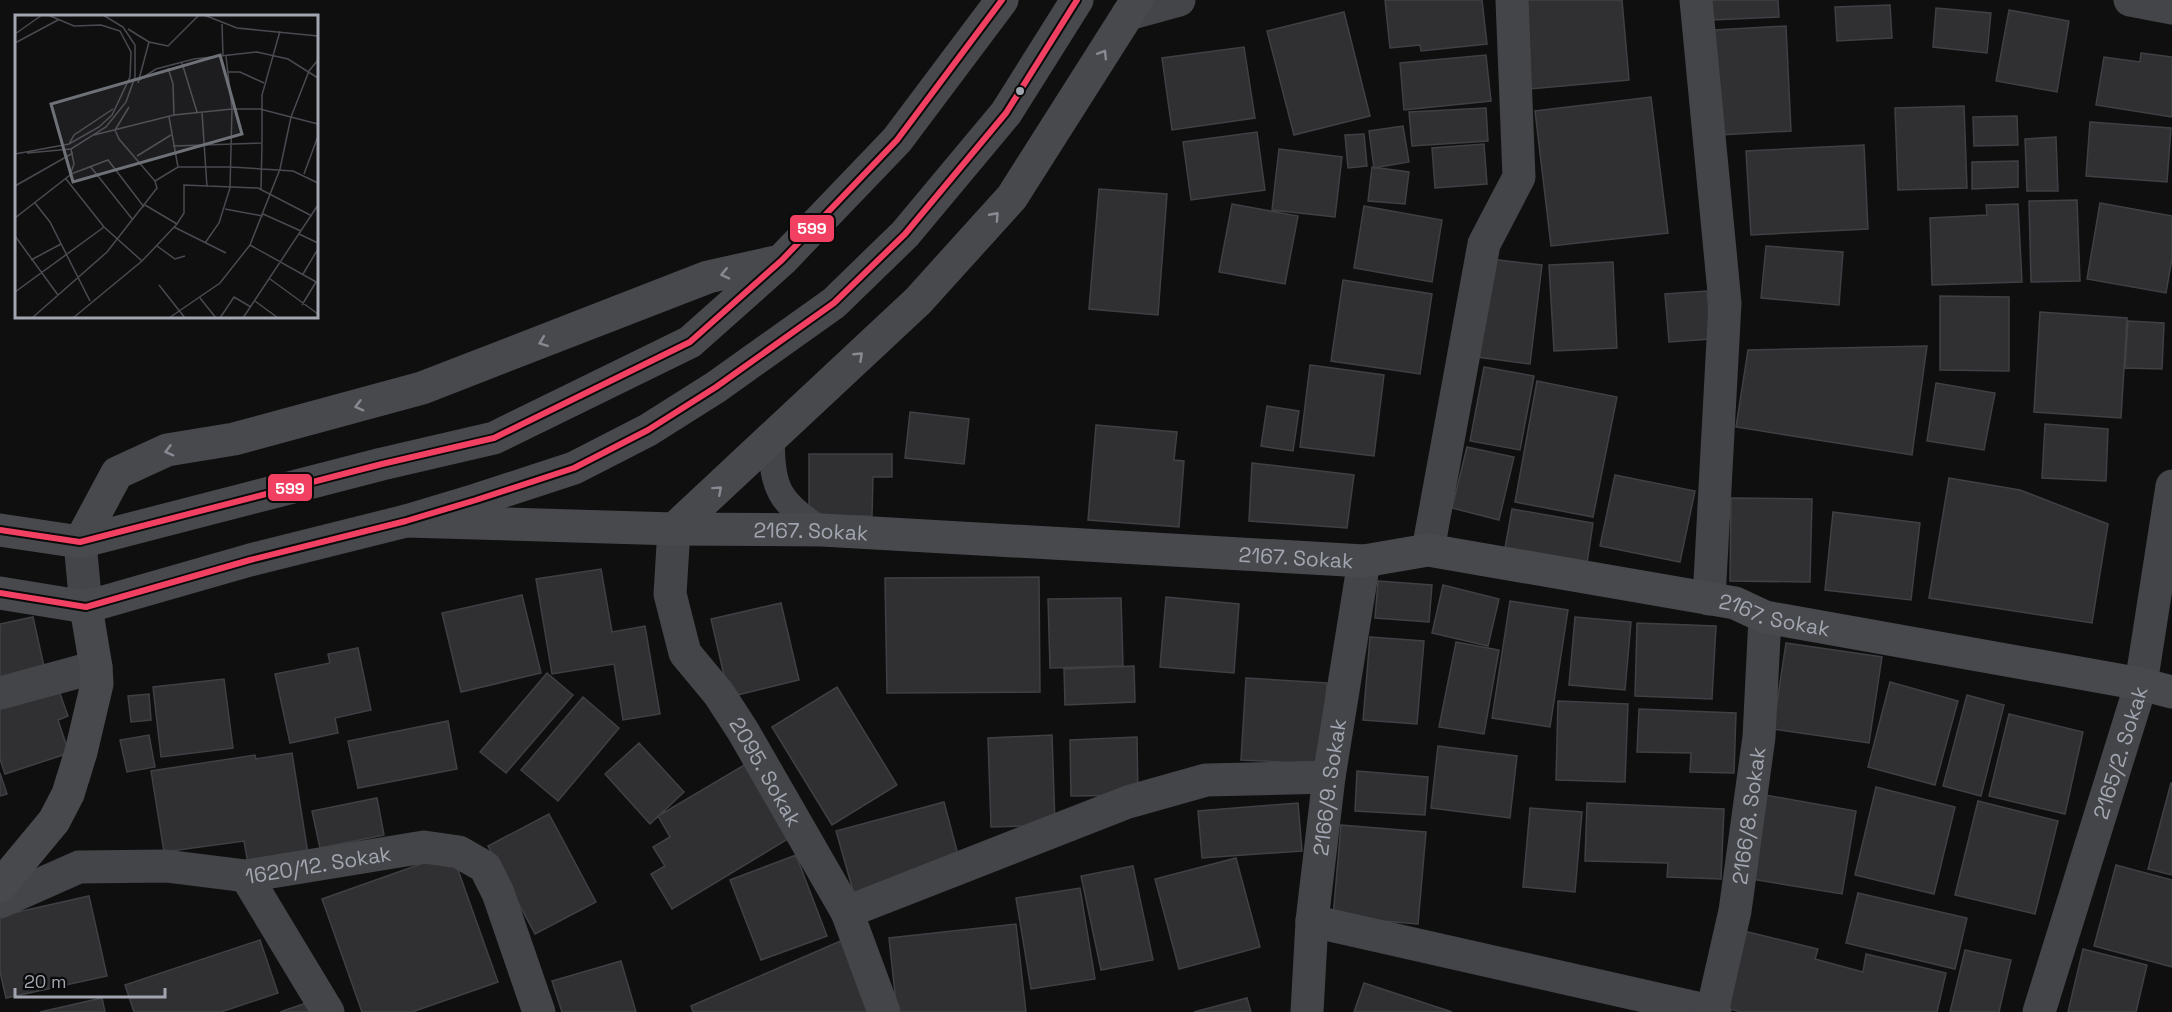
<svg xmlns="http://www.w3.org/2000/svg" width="2172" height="1012" viewBox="0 0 2172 1012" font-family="'Space Grotesk',sans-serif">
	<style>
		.building { fill: #303033; stroke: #3f4043; stroke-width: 1.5 }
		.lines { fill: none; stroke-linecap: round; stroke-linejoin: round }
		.lane { stroke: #444549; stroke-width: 26 }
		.street { stroke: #444549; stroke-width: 33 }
		.secondary { stroke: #48494d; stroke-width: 33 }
		.bus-1-casing { stroke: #0b0a0b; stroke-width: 10 }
		.bus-1 { stroke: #f24062; stroke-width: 6 }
		.oneway { stroke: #878a92 }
		.bus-dot { fill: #a2a6b0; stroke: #0b0a0b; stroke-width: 2 }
		.labels { text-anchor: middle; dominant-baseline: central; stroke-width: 5; stroke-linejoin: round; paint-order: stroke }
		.street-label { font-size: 21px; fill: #a2a6b0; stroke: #0b0a0b }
		.inset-road { fill: none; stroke: #4a4b50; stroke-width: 1.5 }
		.view { fill: #6f7178; fill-opacity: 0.15; stroke: #6f7178; stroke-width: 3 }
		.inset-edge { fill: none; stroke: #a2a6b0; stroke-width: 3 }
		.line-badge { stroke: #0b0a0b; stroke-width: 2 }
		.badge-label { font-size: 16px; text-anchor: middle; font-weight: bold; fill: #fff }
	</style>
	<rect width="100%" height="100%" fill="#0f0f10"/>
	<path class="building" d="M1385,0H1482L1487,44L1421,51L1420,45L1390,48Z
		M1522,0H1622L1629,80L1530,89Z
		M1711,0H1778L1779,17L1712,20Z
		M1890,5L1892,38L1837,41L1835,7Z
		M1936,8L1991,13L1987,53L1933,47Z
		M2009,10L2069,21L2057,92L1996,81Z
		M1344,12L1370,116L1294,135L1267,31Z
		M1786,26L1791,131L1720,135L1714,30Z
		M1244,47L1255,118L1172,130L1162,58Z
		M2141,53L2172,57V117L2096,105L2104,57L2140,62Z
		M1486,55L1491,101L1404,110L1400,63Z
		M1651,97L1668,233L1551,246L1535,111Z
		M1964,106L1967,188L1898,190L1895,108Z
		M1486,108L1488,141L1412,146L1409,112Z
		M2017,116L2018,145L1974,146L1973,117Z
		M2090,122L2171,128L2167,182L2086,176Z
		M1403,126L1409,162L1374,168L1369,131Z
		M1257,132L1265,190L1191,200L1183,142Z
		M1364,134L1367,166L1348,168L1345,135Z
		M2056,137L2058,191H2027L2025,139Z
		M1484,144L1487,184L1435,188L1432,148Z
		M1864,145L1868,229L1751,235L1746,151Z
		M1279,149L1342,157L1335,217L1272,210Z
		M2018,161V187L1972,189V162Z
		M1372,167L1409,172L1405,204L1368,201Z
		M1099,189L1167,194L1158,315L1089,309Z
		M2077,200L2080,281L2031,282L2029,201Z
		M2100,203L2172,216V258L2166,293L2087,279Z
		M1232,204L1298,216L1285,284L1219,272Z
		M2018,204L2022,282L1932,285L1930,218L1987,215L1986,205Z
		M1364,206L1442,220L1432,282L1354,268Z
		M1766,246L1843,252L1839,305L1761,298Z
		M1490,259L1542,265L1530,364L1477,357Z
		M1613,262L1617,348L1554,351L1549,265Z
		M1343,280L1432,294L1420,374L1331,361Z
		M1707,291L1711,339L1669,342L1665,294Z
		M1940,296L2009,297V371L1940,370Z
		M2040,312L2127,318L2121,418L2034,412Z
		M2128,321L2164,323L2162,369L2125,368Z
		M1927,346L1912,455L1736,427L1748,350Z
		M1310,365L1384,375L1374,456L1300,447Z
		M1484,367L1534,376L1520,450L1470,441Z
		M1537,381L1617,397L1593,517L1515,502Z
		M1936,383L1995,393L1984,450L1927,441Z
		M1267,406L1299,411L1293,451L1261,446Z
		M910,412L969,419L964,464L905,458Z
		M2045,424L2108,429L2106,481L2042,478Z
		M1096,425L1177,432L1174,460L1184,461L1179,527L1088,520Z
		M1467,447L1514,457L1499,520L1452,508Z
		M809,454H892V477H873L872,516H809Z
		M1252,463L1354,475L1347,528L1249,521Z
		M1615,475L1695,491L1680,562L1600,546Z
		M1949,478L2020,490L2108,524L2092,623L1929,598Z
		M1731,498L1812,499L1810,582L1730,581Z
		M1512,509L1593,523L1587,563L1505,548Z
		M1833,512L1920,523L1911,600L1825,590Z
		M601,569L612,632L645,626L660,714L623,720L614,664L552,674L536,579Z
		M1039,577L1040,692L887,693L885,578Z
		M1378,581L1432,585L1429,622L1375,618Z
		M1443,585L1499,599L1488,646L1432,633Z
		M522,595L541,673L461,692L442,613Z
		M1166,597L1239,604L1234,673L1160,667Z
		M1121,598L1123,666L1050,668L1048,599Z
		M1510,601L1568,610L1550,727L1492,718Z
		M781,603L799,680L729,697L711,619Z
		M33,617L45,671L0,681V624Z
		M1575,617L1631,622L1625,690L1569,685Z
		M1637,623L1716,626L1712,699L1635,696Z
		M1370,637L1424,641L1417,724L1363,720Z
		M1456,642L1499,650L1484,734L1439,727Z
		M1786,643L1882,657L1869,743L1773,729Z
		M358,648L371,710L335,718L338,733L290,743L275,674L330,663L328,654Z
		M1134,666L1135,702L1065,705L1064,669Z
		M547,673L573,695L506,773L480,752Z
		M1246,678L1327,683L1322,764L1241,760Z
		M224,679L233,748L161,757L153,687Z
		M1890,682L1958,701L1935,785L1868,767Z
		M837,687L897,785L832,825L772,727Z
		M58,688L68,716L58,720L69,753L5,774L0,759V706Z
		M149,694L151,720L131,722L128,696Z
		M1967,695L2004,705L1981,796L1943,786Z
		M583,697L619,728L558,801L521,770Z
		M1558,701L1628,704L1625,782L1556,780Z
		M1639,709L1736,713L1734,773L1690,772L1691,753L1637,752Z
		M2009,714L2083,732L2065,814L1989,796Z
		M448,721L457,769L358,788L348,741Z
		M149,735L155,767L127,772L120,740Z
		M1052,735L1055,825L991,827L988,738Z
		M1137,737L1138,795L1071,796L1070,740Z
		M639,743L684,792L650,824L605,774Z
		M1438,746L1517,756L1510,818L1431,808Z
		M292,753L309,860L249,870L244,841L164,852L151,771L255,755L256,759Z
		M746,764L791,837L672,909L651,874L665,866L653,847L670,837L658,816Z
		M1357,771L1428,777L1425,815L1355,811Z
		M0,773L7,794L0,796Z
		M2171,783L2172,784V875L2148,869Z
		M1876,787L1955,807L1934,894L1855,875Z
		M1765,795L1856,811L1842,894L1751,879Z
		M377,798L384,835L320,848L312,811Z
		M1978,801L2058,821L2035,914L1955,895Z
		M944,802L961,866L854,894L836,831Z
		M1298,803L1302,851L1202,858L1198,811Z
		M1587,803L1724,809L1721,879L1667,877L1668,863L1585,861Z
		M1530,808L1582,812L1575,892L1523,887Z
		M549,814L596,902L535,934L488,846Z
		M1341,825L1426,832L1418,924L1333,917Z
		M452,853L498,982L412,1012H362L322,899Z
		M796,855L827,936L761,960L730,880Z
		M1236,858L1260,947L1179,969L1155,879Z
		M2116,865L2172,880V967L2094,946Z
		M1133,866L1153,960L1101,970L1081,876Z
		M1080,888L1095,979L1031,989L1016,898Z
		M1858,893L1967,918L1955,969L1846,943Z
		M89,896L107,976L6,998L0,972V916Z
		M1016,924L1026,1012H897L889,938Z
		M1744,931L1818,949L1815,959L1863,972L1866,954L1946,973L1937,1012H1741L1726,1008Z
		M845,939L869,1012H693L691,1006Z
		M260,940L278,993L221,1012H134L125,985Z
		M2083,949L2147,965L2136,1012H2068Z
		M1965,950L2011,960L1999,1012H1950Z
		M621,961L636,1012H562L552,981Z
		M1364,983L1452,1012H1354Z
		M102,998L105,1012H40Z
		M1247,998L1251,1012H1194Z
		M312,1001L316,1012H280Z"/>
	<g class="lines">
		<path class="lane" d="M772,439C771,489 780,503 822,530"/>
		<g class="street">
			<path d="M1696,0L1725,303L1709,599"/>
			<path d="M2130,0L2172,8"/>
			<path d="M1128,14L1179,0"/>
			<path id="s1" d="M674,529L670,594L685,653L719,694L743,731L847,912L884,1012"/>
			<path d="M80,542L86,607"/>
			<path d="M1428,550L1484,244L1519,177L1512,0"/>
			<path d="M0,693L96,667"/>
			<path d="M246,876L328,1012"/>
			<path id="s2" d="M0,902L79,867L166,866L246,876L424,847L459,852L485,867L498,893L539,1012"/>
			<path d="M847,912L1128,802L1206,780L1329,777"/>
			<path d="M1312,921L1715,1012"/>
			<path id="s3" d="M1307,1012L1312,921L1329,777L1364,561"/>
			<path id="s4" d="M1712,1012L1735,911L1759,737L1765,617"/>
			<path id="s5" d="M2039,1012L2141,684L2172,486"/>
		</g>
		<g class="secondary">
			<path id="s6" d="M406,521L674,529L822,530L1364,561L1428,550L1735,603L1765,617L2141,684L2172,692"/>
			<path d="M674,529L918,301L1012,197L1137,0"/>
			<path d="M0,530L80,542L382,464L494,438L690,342L782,260L897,140L1002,0"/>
			<path d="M80,542L117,473L167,450L234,439L422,388L708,277L780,261"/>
			<path d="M0,593L86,607L250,560L406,521L476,500L574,468L648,430L716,387L834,303L905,234L1006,113L1077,0"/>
			<path d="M0,886L54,821L68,794L81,752L97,684L96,667L86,607"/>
		</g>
		<g class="bus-1-casing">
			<path id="bus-1" d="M0,530L80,542L382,464L494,438L690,342L782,260L897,140L1002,0
				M0,593L86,607L250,560L406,521L476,500L574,468L648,430L716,387L834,303L905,234L1006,113L1077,0"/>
		</g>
		<use href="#bus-1" class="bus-1"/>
	</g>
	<defs><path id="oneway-chevron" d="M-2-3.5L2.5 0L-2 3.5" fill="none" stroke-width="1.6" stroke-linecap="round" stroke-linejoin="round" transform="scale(1.5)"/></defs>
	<g class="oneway">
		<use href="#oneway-chevron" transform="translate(1103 54) rotate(-58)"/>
		<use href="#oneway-chevron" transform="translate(995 216) rotate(-48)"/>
		<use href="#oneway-chevron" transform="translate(725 274) rotate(167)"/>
		<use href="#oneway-chevron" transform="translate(543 342) rotate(159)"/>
		<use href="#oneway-chevron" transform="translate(859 356) rotate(-43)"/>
		<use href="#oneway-chevron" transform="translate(359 406) rotate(165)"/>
		<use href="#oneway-chevron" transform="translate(169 451) rotate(165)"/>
		<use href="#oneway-chevron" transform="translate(718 490) rotate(-42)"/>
	</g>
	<circle class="bus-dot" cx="1020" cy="91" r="5"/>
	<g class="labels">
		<g class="street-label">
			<text stroke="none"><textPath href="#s6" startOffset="405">2167. Sokak</textPath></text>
			<text stroke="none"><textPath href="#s6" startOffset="891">2167. Sokak</textPath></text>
			<text stroke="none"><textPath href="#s6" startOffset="1377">2167. Sokak</textPath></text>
			<text stroke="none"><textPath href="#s5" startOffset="272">2165/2. Sokak</textPath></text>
			<text stroke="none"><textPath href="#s1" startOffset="270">2095. Sokak</textPath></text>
			<text stroke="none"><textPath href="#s3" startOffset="226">2166/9. Sokak</textPath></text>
			<text stroke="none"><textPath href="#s4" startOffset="200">2166/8. Sokak</textPath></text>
			<text stroke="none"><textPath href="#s2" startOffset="327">1620/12. Sokak</textPath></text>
		</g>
	</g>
	<g transform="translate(15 15)">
		<rect width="303" height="303" fill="#0f0f10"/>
		<path class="inset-road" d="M189,0L222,13L303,21M207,9L208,41M113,14L134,27L153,31L184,0M0,19L27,0M0,28L43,5M167,48L182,97M153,53L158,69L159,100M213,57H225L249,68M124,65L141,54L179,44L242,37L273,44L303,63M123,68L134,27M187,97L192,172M154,102L163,152M276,102L294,56L303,45M100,115L114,92M79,120L159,100L217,94H245L303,109M54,129L59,120L98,94M158,131L247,128V80L265,16M12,138L56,134L91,112L111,87L120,62V30L108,12L88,0M0,139L54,129L84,112L97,100L115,62L116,37L105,16L86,10L59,11L33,0M122,141L156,120M75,151L118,205M56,159L93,145L129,192M289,159L303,121M51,164L89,212L127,246M140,166L163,152H216L278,156L303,168M0,171L58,138M246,174L247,128M20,188L35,207L75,286M130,190L162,209M210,194L248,201M248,199L286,216M0,203L55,160L59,149L56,134M159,212L211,238M284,219L303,228M0,221L43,280M190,228L204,208L215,173L217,94L211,41M235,230L303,268M142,231L160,244L170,241M16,245L46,229M288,259L303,234M255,264L303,299M144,270L170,303M0,277L89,212M185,283L201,303M240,286L263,303M287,290L301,267M17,303L92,237L142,173L140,166L104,124L100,115M58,303L127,246L162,209L169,198V170L243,173L297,201M154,303L205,268L235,230L265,154L276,102M205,303L219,282L236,292M228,303L303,190"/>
		<path class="view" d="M205,40L227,119L58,167L36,89Z"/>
		<rect width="303" height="303" class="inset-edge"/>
	</g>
	<g class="line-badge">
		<rect x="789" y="214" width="46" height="29" rx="6" fill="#f24062"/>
		<rect x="267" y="473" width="46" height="29" rx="6" fill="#f24062"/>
	</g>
	<g class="badge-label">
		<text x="812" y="234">599</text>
		<text x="290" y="494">599</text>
	</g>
	<path d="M15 988v9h150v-9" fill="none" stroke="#a2a6b0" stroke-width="3"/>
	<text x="24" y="988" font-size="18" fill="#a2a6b0" stroke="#0b0a0b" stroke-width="4.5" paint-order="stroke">20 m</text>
</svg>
